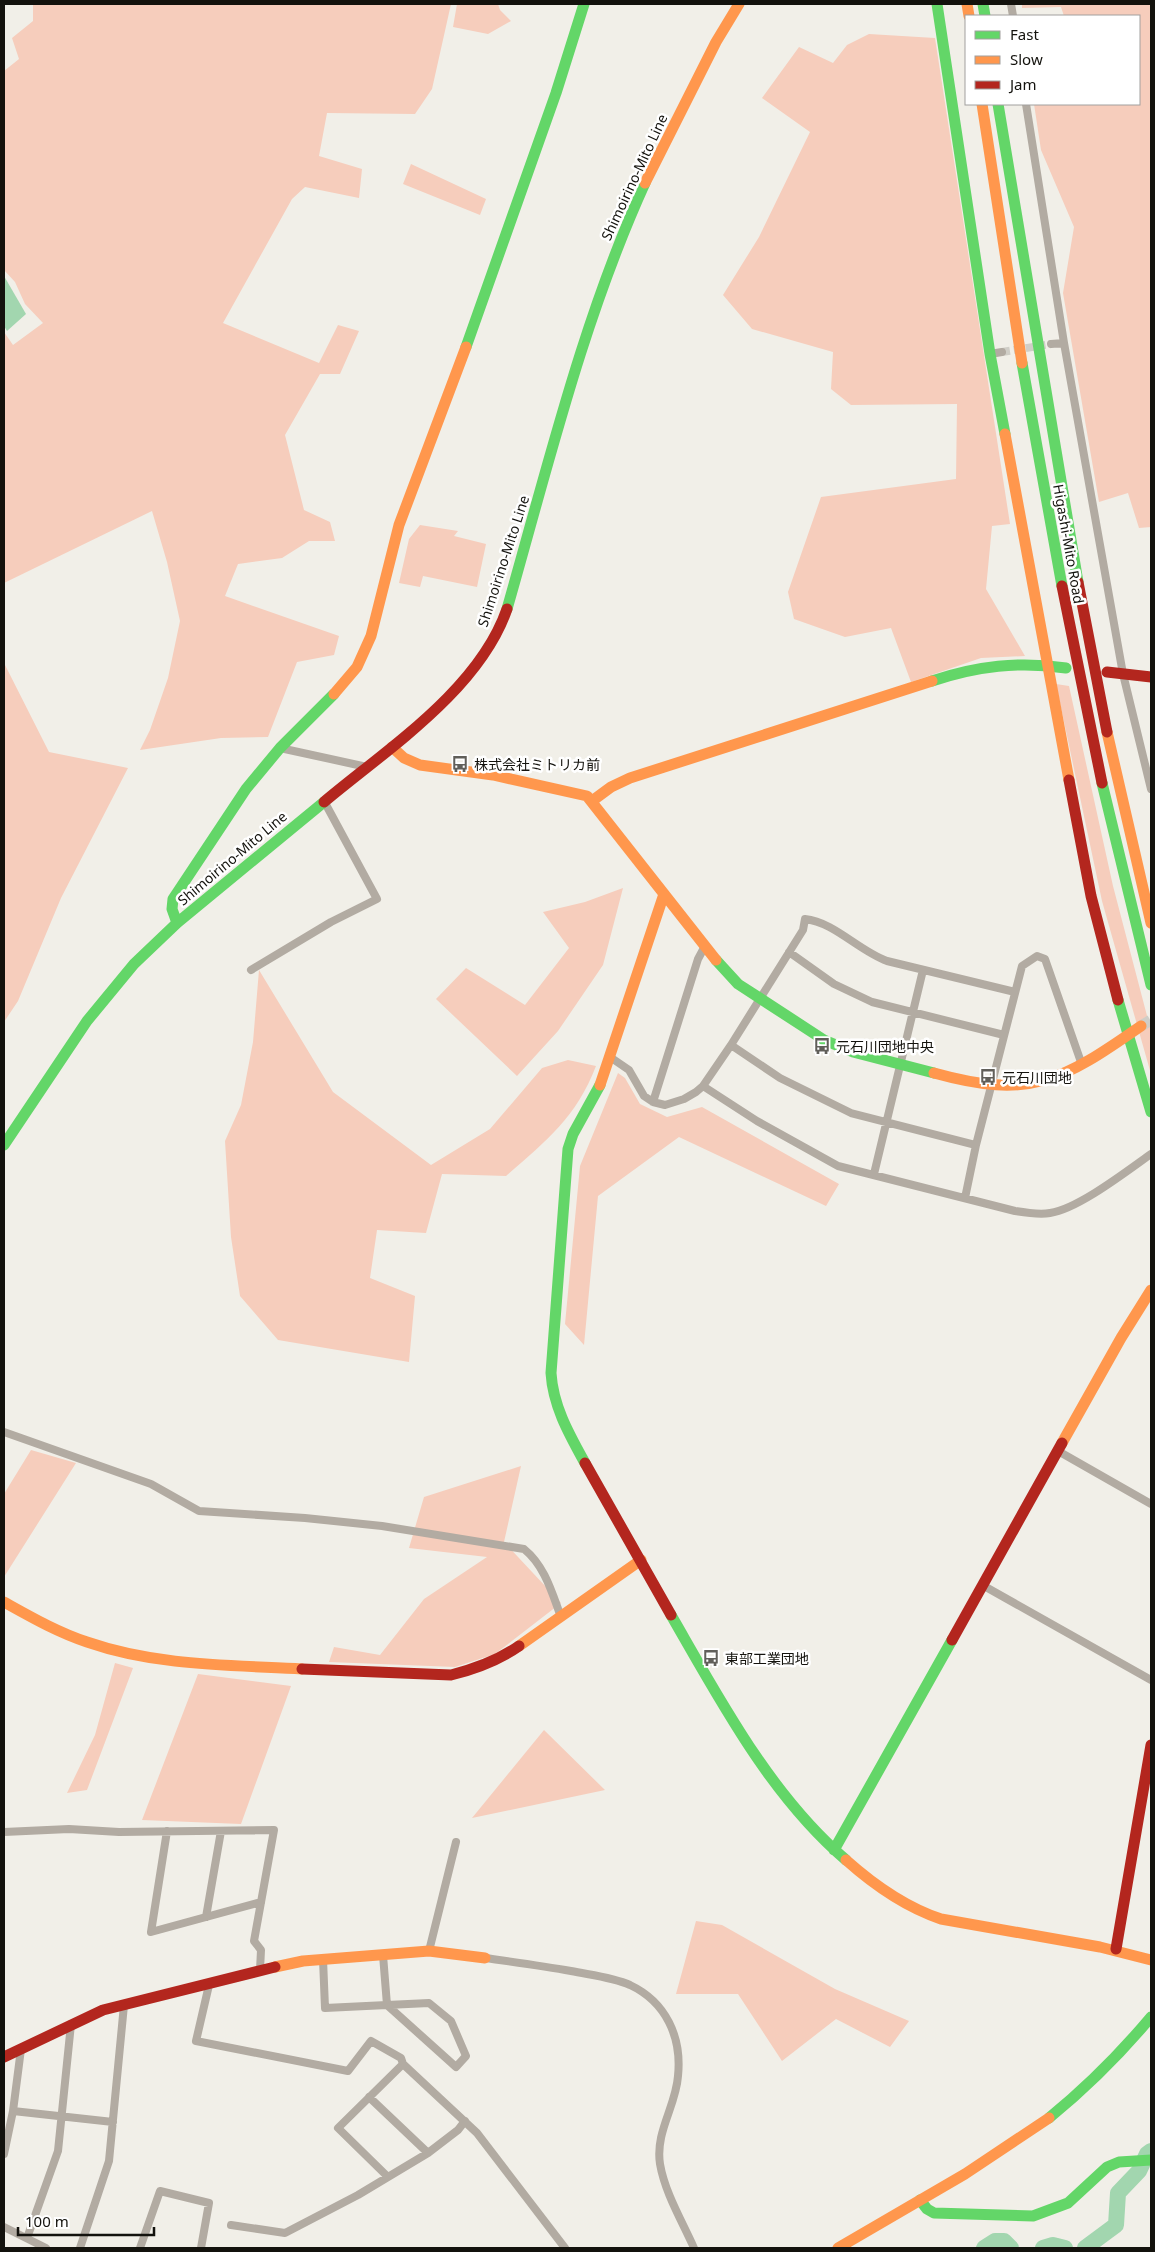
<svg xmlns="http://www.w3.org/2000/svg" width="1155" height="2252" viewBox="0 0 1155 2252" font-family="'Noto Sans','Noto Sans JP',sans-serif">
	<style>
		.green { fill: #f6cdbc }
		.water { fill: #a2d6af }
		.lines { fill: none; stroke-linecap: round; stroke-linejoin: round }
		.river { stroke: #a2d6af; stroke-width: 16 }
		.street-tunnel { stroke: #d0cec7; stroke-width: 8; stroke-dasharray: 8 4; stroke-linecap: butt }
		.secondary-tunnel { stroke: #d0cec7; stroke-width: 11; stroke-dasharray: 11 5.5; stroke-linecap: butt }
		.street { stroke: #b2aba2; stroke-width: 8 }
		.fast { stroke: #63d668; stroke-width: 11 }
		.slow { stroke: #ff974d; stroke-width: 11 }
		.jam { stroke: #b3261e; stroke-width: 11 }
		.labels { text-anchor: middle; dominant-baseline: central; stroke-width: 5; stroke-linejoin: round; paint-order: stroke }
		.street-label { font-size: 14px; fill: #13120d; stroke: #fff }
		.poi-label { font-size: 14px; fill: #13120d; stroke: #fff; text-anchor: start }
	</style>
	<rect width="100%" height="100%" fill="#f1efe8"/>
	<path class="green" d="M33,4H451L432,89L415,114L327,113L319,156L362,169L359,198L305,187L292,199L223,323L319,363L338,325L359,331L340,374H320L285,435L304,510L330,522L335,541H309L282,558L238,564L225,596L339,636L334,655L297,662L268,737L221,738L140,750L150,730L168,678L180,621L167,562L152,511L4,583V332L13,345L43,323L25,304L15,282L4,270V71L19,59L12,38L33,21Z
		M457,4H498L500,10L511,21L488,34L453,27Z
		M1022,4H1151V527L1139,528L1128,493L1099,502L1063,293L1074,227L1041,150L1034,104H1139V16H1064L1061,7L1022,8Z
		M869,34L935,38L1010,524L992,526L986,589L1025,656L981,658L911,682L891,628L845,637L794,619L788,592L821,497L956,479L957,404L851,405L831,389L833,352L752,329L723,295L759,237L810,132L762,98L799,47L833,63L847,45Z
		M411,164L486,199L480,215L403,184Z
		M420,525L458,531L454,536L486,544L477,587L423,576L420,587L399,583L409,539Z
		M4,663L49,752L128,768L61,898L18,1001L4,1022Z
		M1056,684L1069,686L1113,886L1151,1031V1074L1102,901Z
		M623,888L603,965L558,1031L517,1076L436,999L466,968L525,1005L569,948L543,912L585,902Z
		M259,970L333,1092L431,1165L490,1129L542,1068L568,1060L596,1066C576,1118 546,1141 506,1176L442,1174L426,1233L377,1230L370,1278L415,1296L409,1362L278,1340L240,1296L231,1237L225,1141L241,1105L253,1042Z
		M618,1073L625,1078L640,1104L667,1117L702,1107L839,1184L826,1206L679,1137L598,1196L584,1345L565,1324L580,1166Z
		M31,1450L76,1463L4,1577V1494Z
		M521,1466L504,1542L561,1603L495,1654L455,1667L329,1662L334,1647L380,1655L424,1599L487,1557L409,1548L424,1497Z
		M115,1663L133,1668L87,1790L67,1793L95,1735Z
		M198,1674L291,1686L241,1824L142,1820Z
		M544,1730L605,1790L472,1818Z
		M696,1921L722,1925L835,1989L909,2021L890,2047L836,2019L782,2061L738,1994H676Z"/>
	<path class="water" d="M4,276L26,314L7,331L4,326Z"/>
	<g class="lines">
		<path class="river" d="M984,2248L995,2241H1004L1011,2248
			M1043,2248L1053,2245L1065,2248
			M1085,2248L1116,2225L1118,2193L1139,2171L1147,2154L1151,2151"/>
		<path class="street-tunnel" d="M1002,352L1051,344"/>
		<path class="secondary-tunnel" d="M1141,1026L1151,1020"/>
		<path class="street" d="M1011,4L1013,16
			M1026,104L1064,343L1123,674L1151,789
			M1051,344L1064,343
			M990,354L1002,352
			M280,748L367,767
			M789,952L834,984L872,1002L1004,1035
			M251,970L331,922L377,899L324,801
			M731,1045L780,1078L851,1113L976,1145
			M610,1057L629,1070L644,1096L653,1102L665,1105L684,1099L696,1092L703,1086L731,1045L803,930L805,919C834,922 859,951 887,961L1015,992
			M703,1086L757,1121L838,1166L1015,1211C1027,1213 1039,1215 1050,1213C1078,1209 1127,1171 1151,1154
			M653,1102L698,959L705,946
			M874,1174L923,970
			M965,1198L976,1145L1022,966L1037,956L1045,959L1082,1065
			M4,1432L151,1484L199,1511L305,1518L382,1526L524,1549C545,1566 552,1593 561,1617
			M1058,1451L1151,1504
			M984,1586L1151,1680
			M167,1831L151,1932L261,1902
			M4,1832L69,1829L119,1832L274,1830L254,1941L261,1950L260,1970
			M206,1917L221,1831
			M429,1951L456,1842
			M485,1958C513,1962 542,1966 571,1971C590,1975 612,1977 630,1985C666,2002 682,2037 678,2076C676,2106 655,2132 660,2164C665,2193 682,2221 694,2248
			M323,1959L325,2008L387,2005L383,1955
			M209,1985L196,2041L348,2071L371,2041L401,2058L403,2064
			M429,2003L451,2021L466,2056L456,2067L387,2005Z
			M369,2097L428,2153
			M13,2111L113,2122
			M4,2154L13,2111L21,2049
			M388,2177L338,2128L403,2064L477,2133L565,2248
			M231,2225L285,2233L358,2195L428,2153L458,2130L465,2121
			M4,2227L46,2248
			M27,2238L58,2151L71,2024
			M80,2248L109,2161L124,2005
			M140,2248L160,2191L209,2203L201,2248"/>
		<path class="fast" d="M937,4L990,354L1005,434
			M983,4L985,16
			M998,104L1078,582
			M466,347L556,93L584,4
			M1022,363L1062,586
			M507,609C548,466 583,319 645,183
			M932,681C977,666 1019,661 1066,668
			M1102,783L1151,985
			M177,923L172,909L173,899L246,789L280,748L334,694
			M716,960L738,984L824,1040L853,1052L934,1073
			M1118,1000L1151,1112
			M4,1145L87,1021L134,964L177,923L324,802
			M585,1463C569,1434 553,1406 551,1373L568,1149L573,1134L600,1085
			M671,1615C720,1700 770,1795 846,1860
			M834,1850L952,1640
			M1049,2118C1087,2087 1120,2054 1151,2017
			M920,2200L927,2209L934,2213L1033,2216L1068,2203L1107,2167L1119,2162L1151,2160"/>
		<path class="slow" d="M967,4L969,16
			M982,104L1022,363
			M645,183L716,42L739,4
			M1005,434L1069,780
			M334,694L357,667L371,636L399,525L466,347
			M1107,732L1151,923
			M392,747L404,758L420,765L493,775L587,796L716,960
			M592,801L611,787L630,778L932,681
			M934,1073C1031,1100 1062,1081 1141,1026
			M600,1085L664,894
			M1062,1443L1121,1338L1151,1290
			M4,1602C31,1617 57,1632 87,1642C156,1666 229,1665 302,1669
			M519,1646L641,1560
			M846,1860C874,1885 905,1907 941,1919L1100,1947L1151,1960
			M275,1967L303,1961L429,1951L485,1958
			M838,2248L965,2174L1049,2118"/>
		<path class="jam" d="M1078,582L1107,732
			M1062,586L1102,783
			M1107,672L1151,677
			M1069,780L1091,896L1118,1000
			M324,802C387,749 479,690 507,609
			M585,1463L671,1615
			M952,1640L1062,1443
			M302,1669L451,1675C475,1669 499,1660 519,1646
			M1116,1949L1151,1745
			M4,2057L103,2010L275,1967"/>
	</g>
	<defs>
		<g id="bus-bare" transform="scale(1.35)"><path d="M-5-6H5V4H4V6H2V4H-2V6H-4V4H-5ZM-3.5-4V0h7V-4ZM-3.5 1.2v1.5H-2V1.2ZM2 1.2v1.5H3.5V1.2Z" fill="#615f5a" stroke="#fff" stroke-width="2.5" paint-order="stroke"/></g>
	</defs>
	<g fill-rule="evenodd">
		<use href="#bus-bare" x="460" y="764"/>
		<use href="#bus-bare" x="822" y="1046"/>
		<use href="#bus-bare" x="988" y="1077"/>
		<use href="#bus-bare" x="711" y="1658"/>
	</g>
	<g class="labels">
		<g class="street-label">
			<text transform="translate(634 177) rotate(-65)">Shimoirino-Mito Line</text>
			<text transform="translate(1069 544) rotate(80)">Higashi-Mito Road</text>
			<text transform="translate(503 561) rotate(-72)">Shimoirino-Mito Line</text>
			<text transform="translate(232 858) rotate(-40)">Shimoirino-Mito Line</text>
		</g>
		<g class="poi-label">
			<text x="474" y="764">株式会社ミトリカ前</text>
			<text x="836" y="1046">元石川団地中央</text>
			<text x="1002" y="1077">元石川団地</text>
			<text x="725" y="1658">東部工業団地</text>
		</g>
	</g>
	<rect width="1155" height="2252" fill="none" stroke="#13120d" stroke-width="10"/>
	<rect x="965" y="15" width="175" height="90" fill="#ffffff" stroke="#a1a09e"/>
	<rect x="975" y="31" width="25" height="8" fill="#63d668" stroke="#a1a09e"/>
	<text x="1010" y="40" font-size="15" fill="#13120d">Fast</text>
	<rect x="975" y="56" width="25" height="8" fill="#ff974d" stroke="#a1a09e"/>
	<text x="1010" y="65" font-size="15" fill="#13120d">Slow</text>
	<rect x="975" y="81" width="25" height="8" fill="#b3261e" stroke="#a1a09e"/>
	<text x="1010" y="90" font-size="15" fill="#13120d">Jam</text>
	<path d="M18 2227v8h136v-8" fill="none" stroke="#13120d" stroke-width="2.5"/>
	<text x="25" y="2227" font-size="15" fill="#13120d" stroke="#ffffff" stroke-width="4" paint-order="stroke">100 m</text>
</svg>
